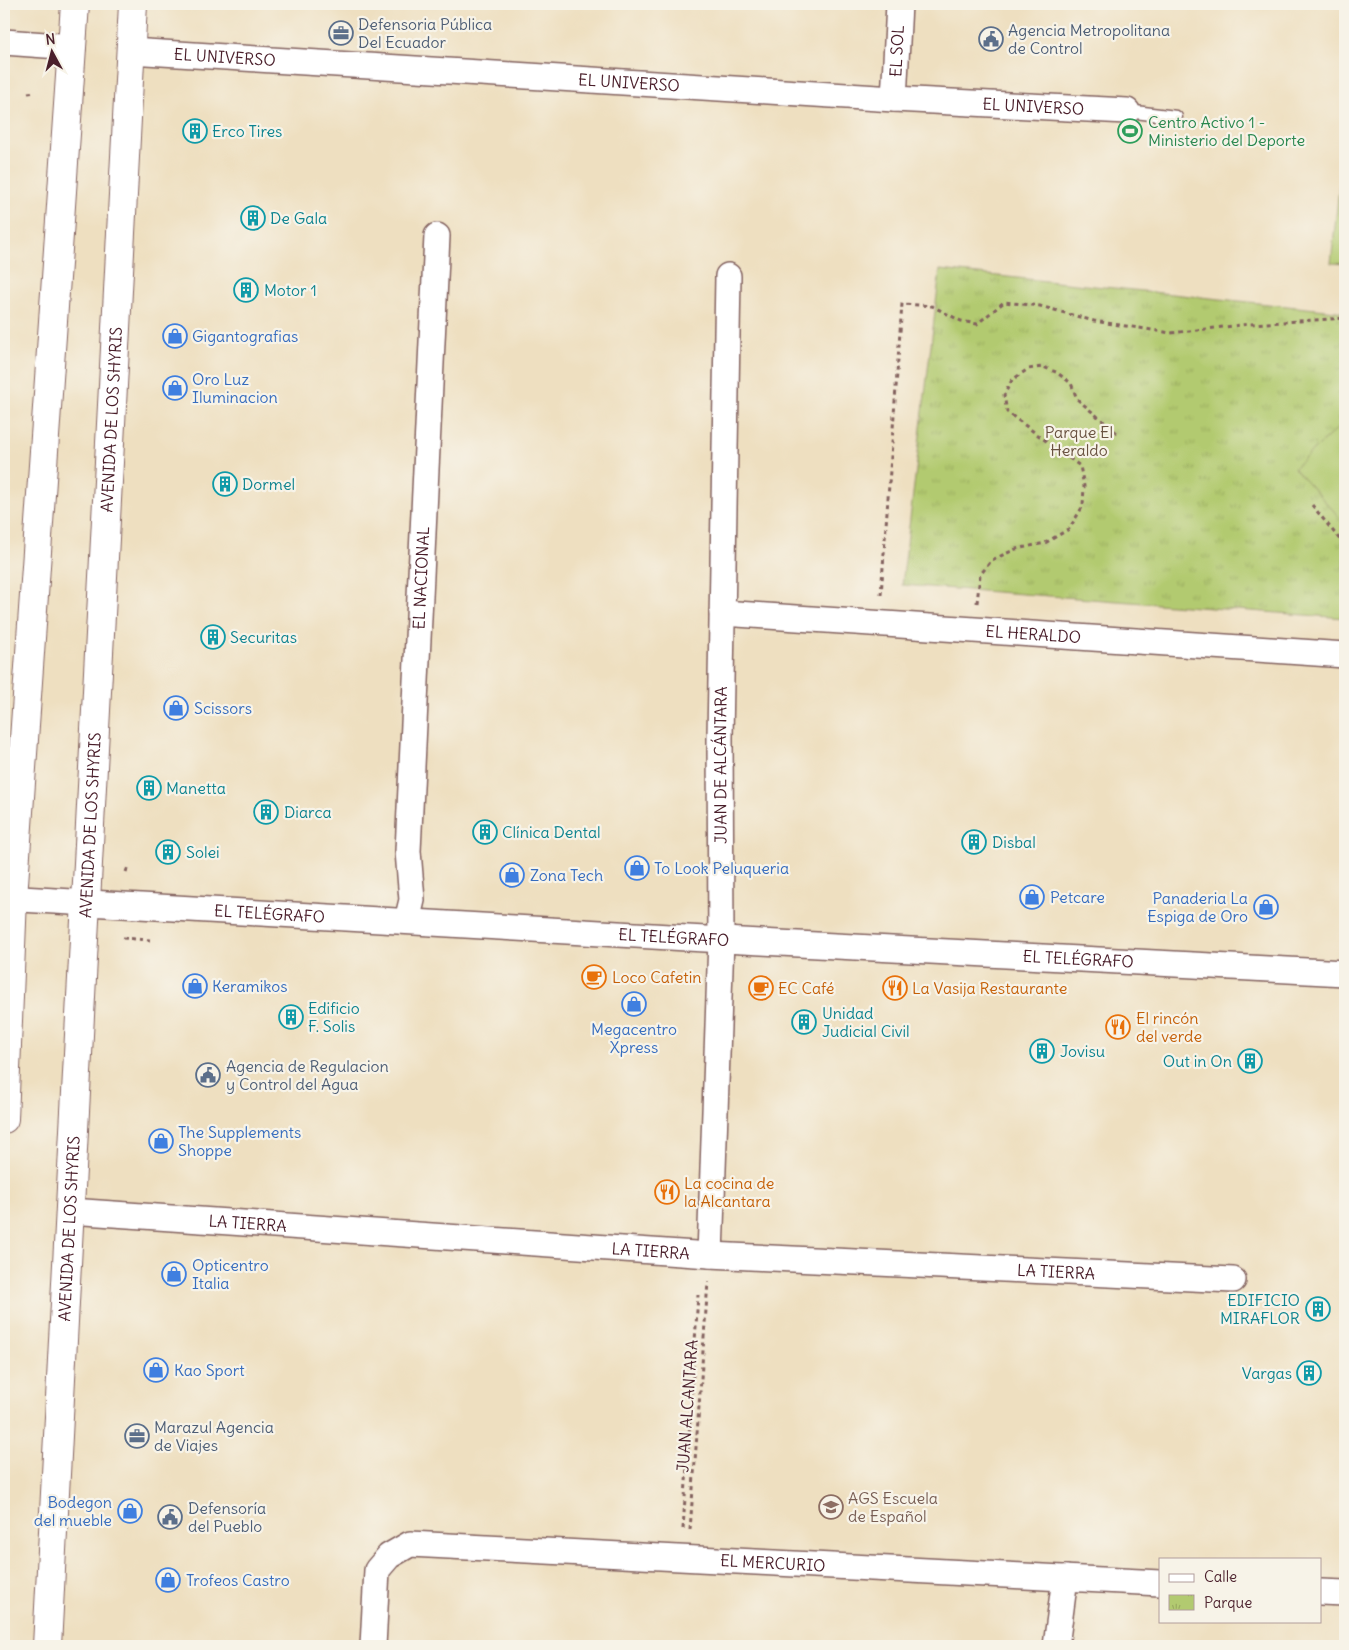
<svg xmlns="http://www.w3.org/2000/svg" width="1349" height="1650" viewBox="0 0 1349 1650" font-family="Delius,sans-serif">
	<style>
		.park { fill: url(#park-tufts); stroke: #7e744e }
		.garden { fill: #b2ca70; stroke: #7e744e }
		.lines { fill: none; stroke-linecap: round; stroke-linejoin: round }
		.lane-casing { stroke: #83625f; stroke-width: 15 }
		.street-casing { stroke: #83625f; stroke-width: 28 }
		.secondary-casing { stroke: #83625f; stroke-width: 30 }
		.path { stroke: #83625f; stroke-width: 3; stroke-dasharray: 4 4; stroke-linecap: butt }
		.lane { stroke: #fff; stroke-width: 12 }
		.street { stroke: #fff; stroke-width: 25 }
		.secondary { stroke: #fff; stroke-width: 28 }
		.labels { text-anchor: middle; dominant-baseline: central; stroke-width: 4.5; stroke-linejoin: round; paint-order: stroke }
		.service-label { font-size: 16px; fill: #4e5e75; stroke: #f7f3e8; text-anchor: start }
		.street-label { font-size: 16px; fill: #4a1f2b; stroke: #f7f3e8 }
		.leisure-label { font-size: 16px; fill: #27864d; stroke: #f7f3e8; text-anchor: start }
		.culture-label { font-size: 16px; fill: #0d838f; stroke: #f7f3e8; text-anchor: start }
		.shop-label { font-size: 16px; fill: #366cbe; stroke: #f7f3e8; text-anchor: start }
		.park-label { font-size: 16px; fill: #695240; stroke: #f7f3e8 }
		.food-label { font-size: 16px; fill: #c56008; stroke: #f7f3e8; text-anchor: start }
		.education-label { font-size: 16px; fill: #785e54; stroke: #f7f3e8; text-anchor: start }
	</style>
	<defs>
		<pattern id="park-tufts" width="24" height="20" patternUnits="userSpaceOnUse" patternTransform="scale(1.25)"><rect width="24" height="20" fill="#b2ca70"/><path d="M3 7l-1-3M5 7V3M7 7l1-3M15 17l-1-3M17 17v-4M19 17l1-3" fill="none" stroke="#9bad61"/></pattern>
	</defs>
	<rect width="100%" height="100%" fill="#f7f3e8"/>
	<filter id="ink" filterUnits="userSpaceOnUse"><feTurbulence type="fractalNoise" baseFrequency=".02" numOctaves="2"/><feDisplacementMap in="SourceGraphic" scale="10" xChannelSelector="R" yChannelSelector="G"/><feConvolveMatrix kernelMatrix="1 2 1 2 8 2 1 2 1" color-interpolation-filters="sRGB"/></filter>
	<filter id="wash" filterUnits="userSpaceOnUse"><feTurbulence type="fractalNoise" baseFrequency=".0096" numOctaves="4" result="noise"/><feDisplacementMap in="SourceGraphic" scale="20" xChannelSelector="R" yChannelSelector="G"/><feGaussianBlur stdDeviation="1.12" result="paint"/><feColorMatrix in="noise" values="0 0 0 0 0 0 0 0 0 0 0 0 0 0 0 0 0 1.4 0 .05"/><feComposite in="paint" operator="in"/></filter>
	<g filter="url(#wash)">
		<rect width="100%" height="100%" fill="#eedfc0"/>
		<path class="park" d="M940,270L1345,312V618L902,585Z"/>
		<path class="garden" d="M1345,132V264L1331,263Z
			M1342,424L1345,427V523L1294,468Z"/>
	</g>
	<g filter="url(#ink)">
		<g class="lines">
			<g class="lane-casing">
				<path id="lane" d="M1127,111L1176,117"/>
			</g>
			<g class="street-casing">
				<g id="street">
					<path d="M4,42L73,47"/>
					<path id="s1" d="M130,51L894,99L1127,111"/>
					<path id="s2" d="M894,99L899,4"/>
					<path id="s3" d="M722,613L1345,655"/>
					<path id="s4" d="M4,898L687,938L1345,973"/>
					<path id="s5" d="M407,921L412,900L408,851L437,236"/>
					<path id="s6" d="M70,1211L710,1255L1233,1280"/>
					<path id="s7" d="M710,1255L721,940L720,738L728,276"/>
					<path d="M1320,1592L1345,1593"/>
					<path id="s8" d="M373,1646L377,1570L389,1556L410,1544L1160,1583"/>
					<path d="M1056,1646L1065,1578"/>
				</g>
			</g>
			<g class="secondary-casing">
				<g id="secondary">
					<path d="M4,1119L13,898L75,4"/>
					<path id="s9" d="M47,1646L133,4"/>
				</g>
			</g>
			<path class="path" d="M28,93L35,92
				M1312,505L1345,546
				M881,595L902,304L932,306L961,321L977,324L1004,302L1040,306L1094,321L1171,333L1250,324L1345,318
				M977,603L980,575L992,560L1016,549L1045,543L1069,529L1083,506L1084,486L1080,466L1007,412L1004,395L1012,380L1028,369L1043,367L1056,372L1071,383L1077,399L1117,433
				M126,872L128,867
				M123,938L150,940
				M683,1529L698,1295
				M690,1530L708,1282"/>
			<use href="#lane" class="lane"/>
			<use href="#street" class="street"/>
			<use href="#secondary" class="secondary"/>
		</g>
	</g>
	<defs>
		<g id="office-ring" transform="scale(1.25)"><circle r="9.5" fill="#f7f3e8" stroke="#5c6f8a" stroke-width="1.5"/><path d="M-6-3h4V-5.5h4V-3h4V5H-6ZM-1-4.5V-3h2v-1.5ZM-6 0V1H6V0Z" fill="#5c6f8a"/></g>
		<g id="civic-ring" transform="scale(1.25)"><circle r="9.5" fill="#f7f3e8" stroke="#5c6f8a" stroke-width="1.5"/><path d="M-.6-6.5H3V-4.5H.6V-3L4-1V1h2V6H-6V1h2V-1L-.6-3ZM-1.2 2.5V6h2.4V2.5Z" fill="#5c6f8a"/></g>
		<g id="building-ring" transform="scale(1.25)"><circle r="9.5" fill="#f7f3e8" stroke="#0f9aa8" stroke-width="1.5"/><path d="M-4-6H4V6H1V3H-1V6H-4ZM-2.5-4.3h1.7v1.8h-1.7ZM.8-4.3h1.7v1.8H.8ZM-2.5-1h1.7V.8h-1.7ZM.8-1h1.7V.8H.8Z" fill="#0f9aa8"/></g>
		<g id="stadium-ring" transform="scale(1.25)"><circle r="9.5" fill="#f7f3e8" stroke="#2e9e5b" stroke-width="1.5"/><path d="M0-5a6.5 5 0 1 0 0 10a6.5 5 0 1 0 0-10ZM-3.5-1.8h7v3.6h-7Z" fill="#2e9e5b"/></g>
		<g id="shop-ring" transform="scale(1.25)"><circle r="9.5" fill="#f7f3e8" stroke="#3f7fe0" stroke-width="1.5"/><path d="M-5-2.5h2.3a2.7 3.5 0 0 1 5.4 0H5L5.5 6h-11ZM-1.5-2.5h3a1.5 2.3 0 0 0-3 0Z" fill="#3f7fe0"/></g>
		<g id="cafe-ring" transform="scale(1.25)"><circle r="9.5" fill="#f7f3e8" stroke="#e8710a" stroke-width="1.5"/><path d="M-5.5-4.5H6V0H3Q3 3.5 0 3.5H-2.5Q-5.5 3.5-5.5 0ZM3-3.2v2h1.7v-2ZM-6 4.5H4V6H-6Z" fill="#e8710a"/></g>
		<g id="restaurant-ring" transform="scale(1.25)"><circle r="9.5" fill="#f7f3e8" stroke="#e8710a" stroke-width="1.5"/><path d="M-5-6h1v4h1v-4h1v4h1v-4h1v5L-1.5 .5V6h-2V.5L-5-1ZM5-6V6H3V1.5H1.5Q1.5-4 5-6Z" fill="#e8710a"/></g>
		<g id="school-ring" transform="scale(1.25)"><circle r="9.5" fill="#f7f3e8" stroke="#8d6e63" stroke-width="1.5"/><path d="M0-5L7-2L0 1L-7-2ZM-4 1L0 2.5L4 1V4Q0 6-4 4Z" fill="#8d6e63"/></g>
	</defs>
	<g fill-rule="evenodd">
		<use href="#office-ring" x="341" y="33"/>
		<use href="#civic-ring" x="991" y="39"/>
		<use href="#building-ring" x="195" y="131"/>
		<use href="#stadium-ring" x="1130" y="131"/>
		<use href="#building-ring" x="253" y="218"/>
		<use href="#building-ring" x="246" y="290"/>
		<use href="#shop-ring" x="175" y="336"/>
		<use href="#shop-ring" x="175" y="388"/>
		<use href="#building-ring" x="225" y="484"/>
		<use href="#building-ring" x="213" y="637"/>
		<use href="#shop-ring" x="176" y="708"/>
		<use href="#building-ring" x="149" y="788"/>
		<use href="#building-ring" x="266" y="812"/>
		<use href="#building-ring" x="485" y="832"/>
		<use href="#building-ring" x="974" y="842"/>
		<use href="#building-ring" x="168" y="852"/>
		<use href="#shop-ring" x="637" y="868"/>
		<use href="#shop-ring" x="512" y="875"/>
		<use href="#shop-ring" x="1032" y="897"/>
		<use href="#shop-ring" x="1266" y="907"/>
		<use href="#cafe-ring" x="594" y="977"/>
		<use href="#shop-ring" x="195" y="986"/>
		<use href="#cafe-ring" x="761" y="988"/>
		<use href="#restaurant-ring" x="895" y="988"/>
		<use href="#shop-ring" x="634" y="1004"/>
		<use href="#building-ring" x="291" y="1017"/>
		<use href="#building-ring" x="804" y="1022"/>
		<use href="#restaurant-ring" x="1118" y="1027"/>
		<use href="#building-ring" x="1042" y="1051"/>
		<use href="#building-ring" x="1250" y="1061"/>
		<use href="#civic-ring" x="208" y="1075"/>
		<use href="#shop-ring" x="161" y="1141"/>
		<use href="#restaurant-ring" x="667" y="1192"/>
		<use href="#shop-ring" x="174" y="1274"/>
		<use href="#building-ring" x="1318" y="1309"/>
		<use href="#shop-ring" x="156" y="1370"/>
		<use href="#building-ring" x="1309" y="1373"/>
		<use href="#office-ring" x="137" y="1436"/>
		<use href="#school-ring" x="831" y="1507"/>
		<use href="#shop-ring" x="130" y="1511"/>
		<use href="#civic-ring" x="170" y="1517"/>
		<use href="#shop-ring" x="168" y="1580"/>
	</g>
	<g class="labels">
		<g class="service-label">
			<text x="358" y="24">Defensoria Pública<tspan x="358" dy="18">Del Ecuador</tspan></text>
			<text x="1008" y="30">Agencia Metropolitana<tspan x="1008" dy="18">de Control</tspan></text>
			<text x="226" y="1066">Agencia de Regulacion<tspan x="226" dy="18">y Control del Agua</tspan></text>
			<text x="154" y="1427">Marazul Agencia<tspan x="154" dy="18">de Viajes</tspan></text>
			<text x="188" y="1508">Defensoría<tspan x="188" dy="18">del Pueblo</tspan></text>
		</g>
		<g class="street-label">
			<text stroke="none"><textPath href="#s2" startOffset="48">EL SOL</textPath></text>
			<text stroke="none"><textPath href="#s1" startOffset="95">EL UNIVERSO</textPath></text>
			<text stroke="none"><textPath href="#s1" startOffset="500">EL UNIVERSO</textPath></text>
			<text stroke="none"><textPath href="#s1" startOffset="905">EL UNIVERSO</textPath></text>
			<text stroke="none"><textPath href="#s9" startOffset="1228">AVENIDA DE LOS SHYRIS</textPath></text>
			<text stroke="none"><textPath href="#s5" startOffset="344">EL NACIONAL</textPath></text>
			<text stroke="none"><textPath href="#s3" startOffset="312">EL HERALDO</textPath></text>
			<text stroke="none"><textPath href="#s7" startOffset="490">JUAN DE ALCÁNTARA</textPath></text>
			<text stroke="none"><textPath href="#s9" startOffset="822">AVENIDA DE LOS SHYRIS</textPath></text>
			<text stroke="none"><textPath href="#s4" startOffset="266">EL TELÉGRAFO</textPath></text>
			<text stroke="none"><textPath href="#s4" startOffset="671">EL TELÉGRAFO</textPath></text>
			<text stroke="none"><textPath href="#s4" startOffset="1076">EL TELÉGRAFO</textPath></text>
			<text stroke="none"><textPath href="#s6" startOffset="178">LA TIERRA</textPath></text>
			<text stroke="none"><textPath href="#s9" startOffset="418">AVENIDA DE LOS SHYRIS</textPath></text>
			<text stroke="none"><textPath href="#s6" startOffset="582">LA TIERRA</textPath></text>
			<text stroke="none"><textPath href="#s6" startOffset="988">LA TIERRA</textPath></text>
			<text transform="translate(687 1406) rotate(-86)">JUAN ALCANTARA</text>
			<text stroke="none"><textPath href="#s8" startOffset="482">EL MERCURIO</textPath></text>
		</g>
		<g class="leisure-label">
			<text x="1148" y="122">Centro Activo 1 -<tspan x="1148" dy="18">Ministerio del Deporte</tspan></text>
		</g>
		<g class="culture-label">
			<text x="212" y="131">Erco Tires</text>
			<text x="270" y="218">De Gala</text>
			<text x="264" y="290">Motor 1</text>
			<text x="242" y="484">Dormel</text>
			<text x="230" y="637">Securitas</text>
			<text x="166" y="788">Manetta</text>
			<text x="284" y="812">Diarca</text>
			<text x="502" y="832">Clínica Dental</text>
			<text x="992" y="842">Disbal</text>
			<text x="186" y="852">Solei</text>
			<text x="308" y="1008">Edificio<tspan x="308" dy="18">F. Solis</tspan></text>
			<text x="822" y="1013">Unidad<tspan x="822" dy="18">Judicial Civil</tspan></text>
			<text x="1060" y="1051">Jovisu</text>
			<text x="1232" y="1061" text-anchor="end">Out in On</text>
			<text x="1300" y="1300" text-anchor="end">EDIFICIO<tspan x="1300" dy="18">MIRAFLOR</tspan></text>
			<text x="1292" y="1373" text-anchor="end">Vargas</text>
		</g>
		<g class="shop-label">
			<text x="192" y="336">Gigantografias</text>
			<text x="192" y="379">Oro Luz<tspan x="192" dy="18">Iluminacion</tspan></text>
			<text x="194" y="708">Scissors</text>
			<text x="654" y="868">To Look Peluqueria</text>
			<text x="530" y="875">Zona Tech</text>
			<text x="1050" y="897">Petcare</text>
			<text x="1248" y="898" text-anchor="end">Panaderia La<tspan x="1248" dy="18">Espiga de Oro</tspan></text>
			<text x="212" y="986">Keramikos</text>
			<text x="634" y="1029" text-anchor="middle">Megacentro<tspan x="634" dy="18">Xpress</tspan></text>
			<text x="178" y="1132">The Supplements<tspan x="178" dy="18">Shoppe</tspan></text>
			<text x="192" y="1265">Opticentro<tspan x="192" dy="18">Italia</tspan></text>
			<text x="174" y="1370">Kao Sport</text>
			<text x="112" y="1502" text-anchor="end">Bodegon<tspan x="112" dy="18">del mueble</tspan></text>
			<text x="186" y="1580">Trofeos Castro</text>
		</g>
		<g class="park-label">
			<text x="1079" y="432">Parque El<tspan x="1079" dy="18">Heraldo</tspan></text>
		</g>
		<g class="food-label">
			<text x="612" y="977">Loco Cafetin</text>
			<text x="778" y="988">EC Café</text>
			<text x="912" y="988">La Vasija Restaurante</text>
			<text x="1136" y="1018">El rincón<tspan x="1136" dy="18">del verde</tspan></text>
			<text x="684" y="1183">La cocina de<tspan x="684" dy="18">la Alcantara</tspan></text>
		</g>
		<g class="education-label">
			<text x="848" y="1498">AGS Escuela<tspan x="848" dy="18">de Español</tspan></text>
		</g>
	</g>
	<rect width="1349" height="1650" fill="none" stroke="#f7f3e8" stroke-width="20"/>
	<rect x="1159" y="1558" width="162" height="65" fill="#f7f3e8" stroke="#b29e9c"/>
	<rect x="1169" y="1574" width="25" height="8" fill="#ffffff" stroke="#b29e9c"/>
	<text x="1204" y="1582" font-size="15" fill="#4a1f2b">Calle</text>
	<rect x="1169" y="1595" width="25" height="15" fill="url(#park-tufts)" stroke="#b29e9c"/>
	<text x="1204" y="1608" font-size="15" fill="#4a1f2b">Parque</text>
	<g transform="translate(52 52) rotate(353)" stroke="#f7f3e8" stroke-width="4" paint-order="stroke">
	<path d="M0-4L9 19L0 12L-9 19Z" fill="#4a1f2b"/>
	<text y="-8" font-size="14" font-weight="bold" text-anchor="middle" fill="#4a1f2b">N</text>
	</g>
</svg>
